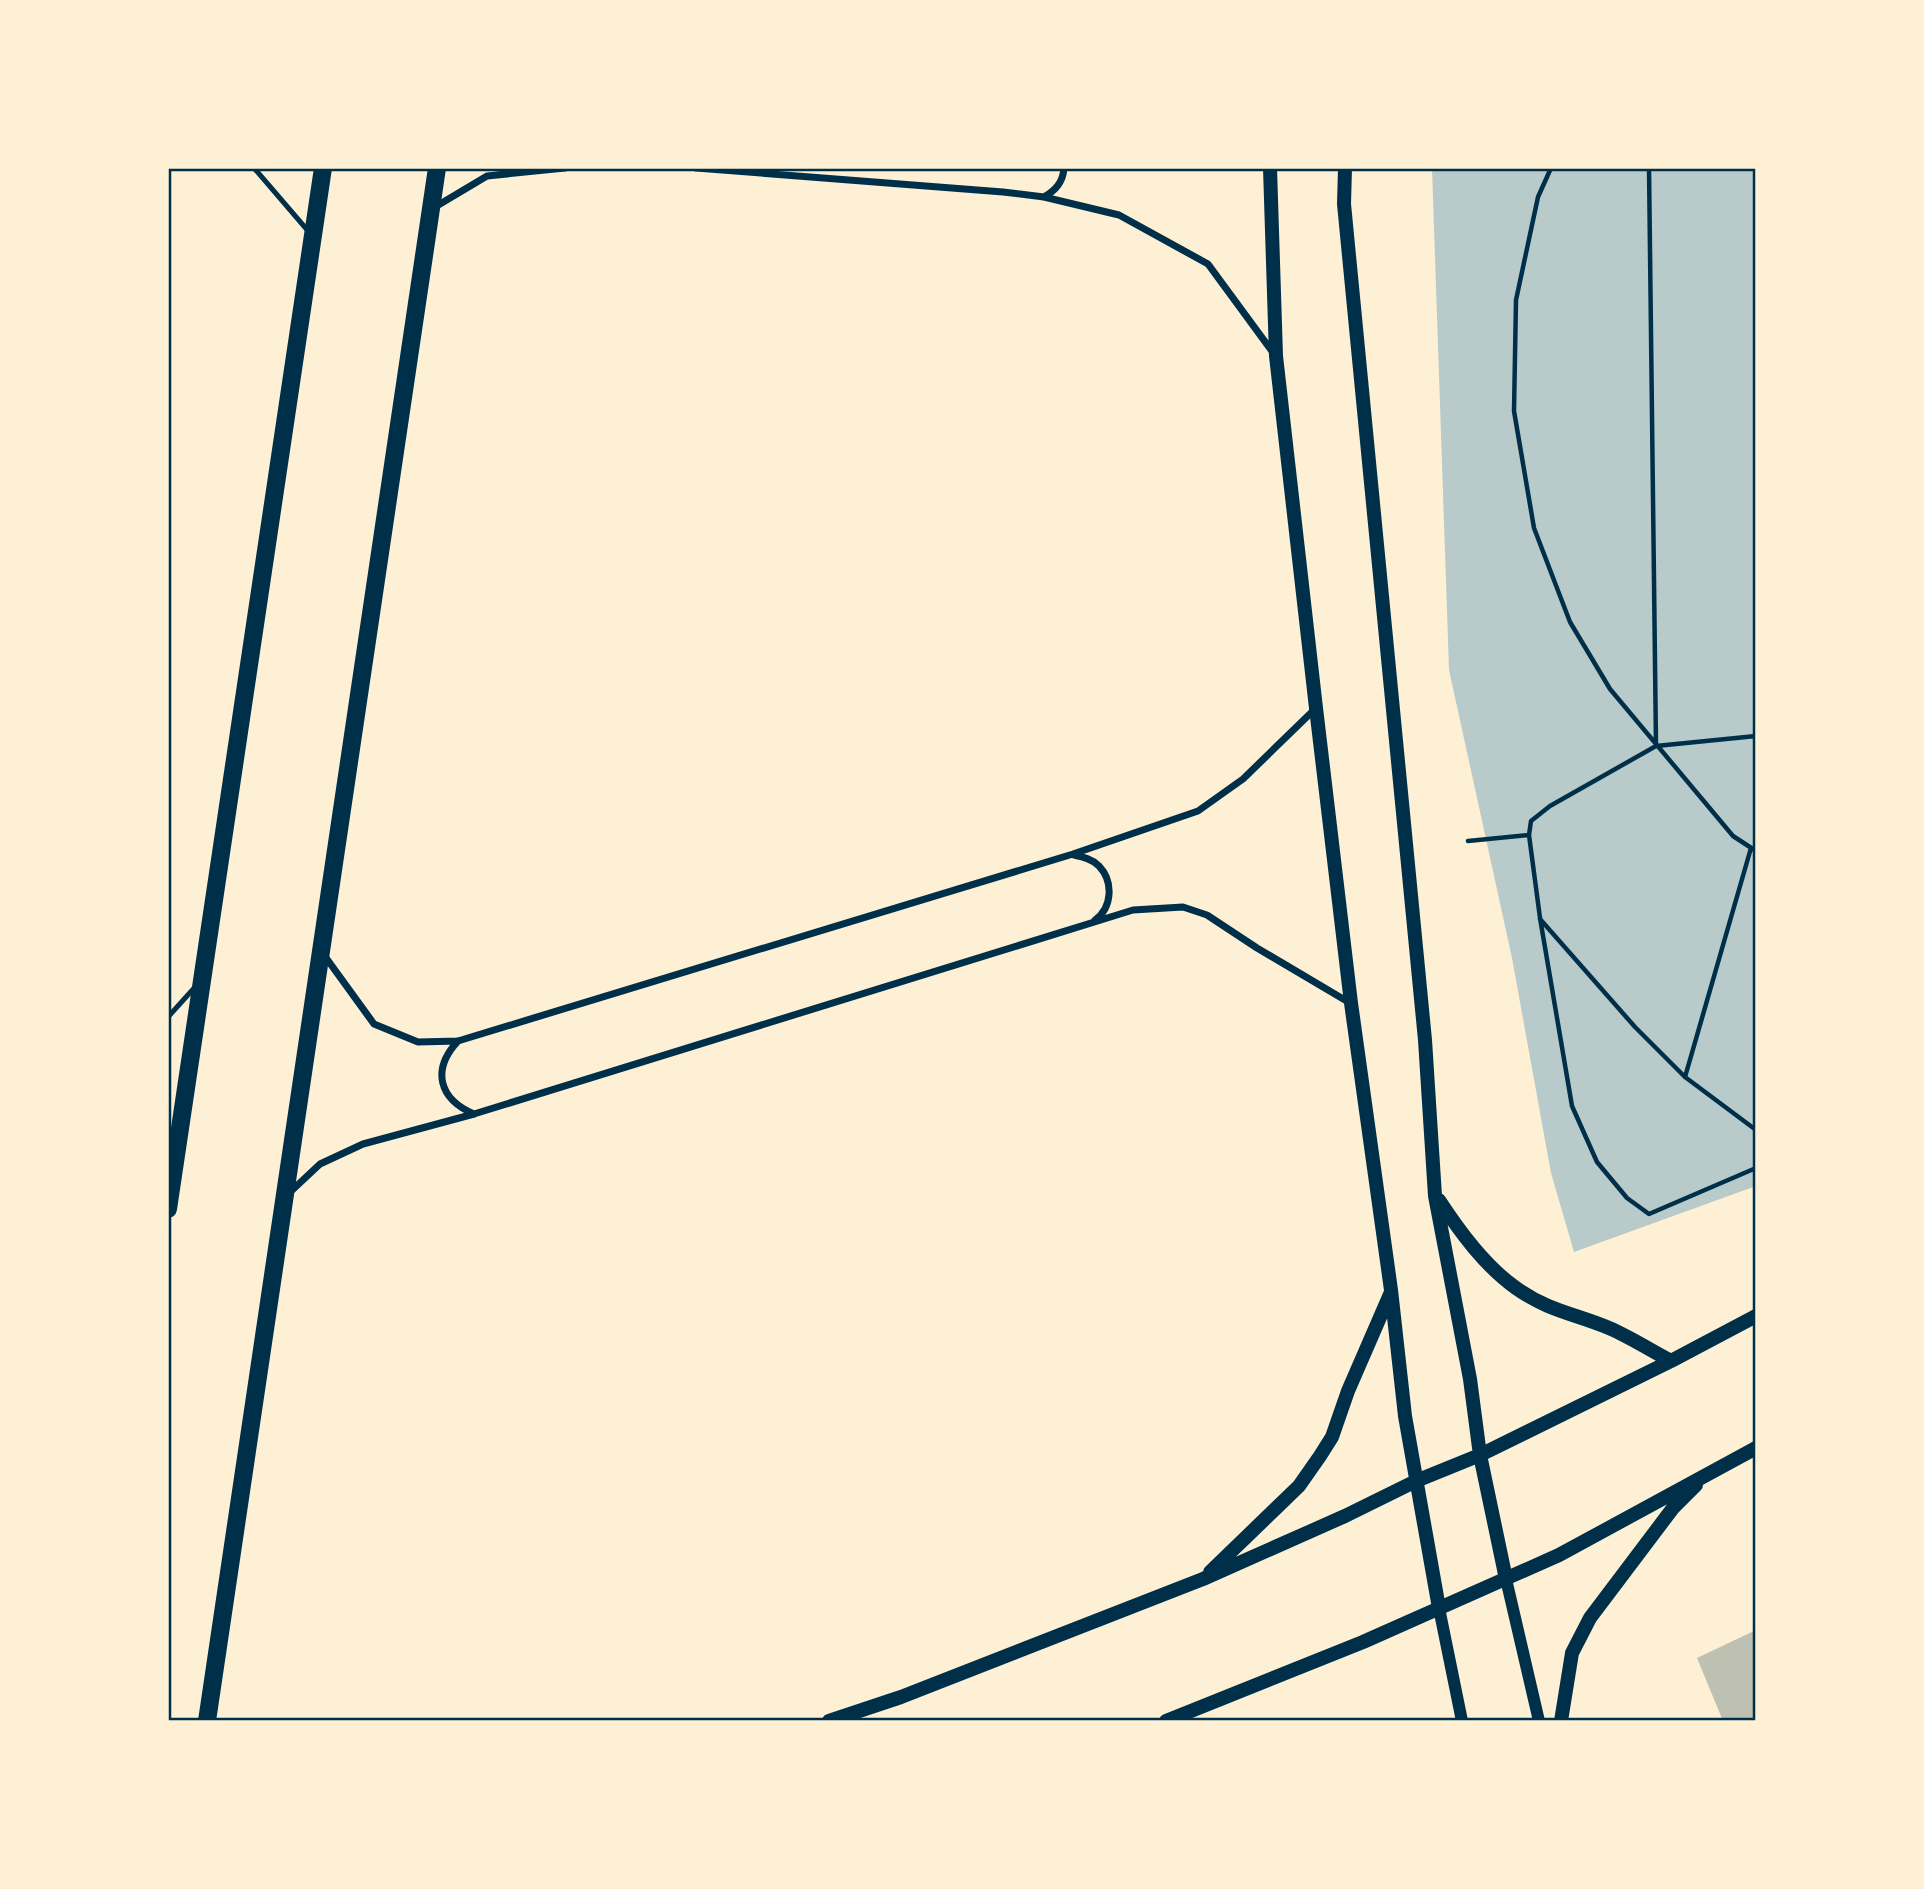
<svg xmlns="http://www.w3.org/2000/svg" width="1924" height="1889" viewBox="0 0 1924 1889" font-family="'Work Sans',sans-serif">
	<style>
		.green { fill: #b9caca }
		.building { fill: #bec0b2 }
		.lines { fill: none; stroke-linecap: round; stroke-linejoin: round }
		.path { stroke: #003049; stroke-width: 4.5 }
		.service { stroke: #003049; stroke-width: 5 }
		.minor { stroke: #003049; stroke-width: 7 }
		.tertiary { stroke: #003049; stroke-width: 12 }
		.secondary { stroke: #003049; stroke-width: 14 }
		.primary { stroke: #003049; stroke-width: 18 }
		.neatline { fill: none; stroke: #003049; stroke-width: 2.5 }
	</style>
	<rect width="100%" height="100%" fill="#fdf0d5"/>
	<path class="green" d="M1432,168H1756V1186L1574,1252L1551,1173L1512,958L1449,670Z"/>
	<path class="building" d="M1756,1630V1721H1723L1697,1658Z"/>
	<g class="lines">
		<path class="path" d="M1551,168L1538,197L1516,300L1514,411L1534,528L1570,622L1610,689L1733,836L1756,851
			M1649,168L1656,745
			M1756,736L1656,746L1550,806L1531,821L1529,835L1540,918L1572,1106L1597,1162L1627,1198L1649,1214L1756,1168
			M1468,841L1529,835
			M1540,919L1635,1027L1685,1077L1756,1130
			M1685,1077L1751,848"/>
		<path class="service" d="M254,168L309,232
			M168,1017L196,986"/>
		<path class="minor" d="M696,168L1003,192L1044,197L1119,215L1208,264L1274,354
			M1044,197C1056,190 1063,182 1064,168
			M435,207L487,176L565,168
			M1074,855C1083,857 1092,859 1099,866C1114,882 1112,908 1095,920
			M324,955L374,1024L418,1042L458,1041L1073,854L1198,811L1243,779L1316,708
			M458,1041C431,1070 439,1099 474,1114
			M288,1194L320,1164L363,1144L474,1114L1133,910L1183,907L1207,915L1257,948L1350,1003"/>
		<path class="tertiary" d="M1506,1579L1539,1721
			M1439,1608L1462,1721"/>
		<path class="secondary" d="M1270,168L1276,356L1316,708L1351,1003L1391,1290L1405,1416L1439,1608
			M1345,168L1344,204L1425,1040L1435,1196L1470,1379L1480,1455L1506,1579
			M1439,1200C1460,1232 1485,1266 1516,1288C1548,1311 1576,1314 1609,1328C1630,1337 1650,1350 1671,1361
			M1210,1572L1299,1486L1320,1456L1332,1437L1348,1391L1391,1292
			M829,1721L901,1697L1203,1579L1345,1516L1416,1481L1480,1455L1671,1361L1756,1316
			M1166,1721L1363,1642L1559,1555L1756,1448
			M1561,1721L1572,1653L1590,1618L1673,1508L1696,1485"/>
		<path class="primary" d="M168,1209L323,168
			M207,1721L437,168"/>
	</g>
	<rect width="1924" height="1889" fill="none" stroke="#fdf0d5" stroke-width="340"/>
	<rect x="170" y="170" width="1584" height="1549" class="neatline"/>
</svg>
